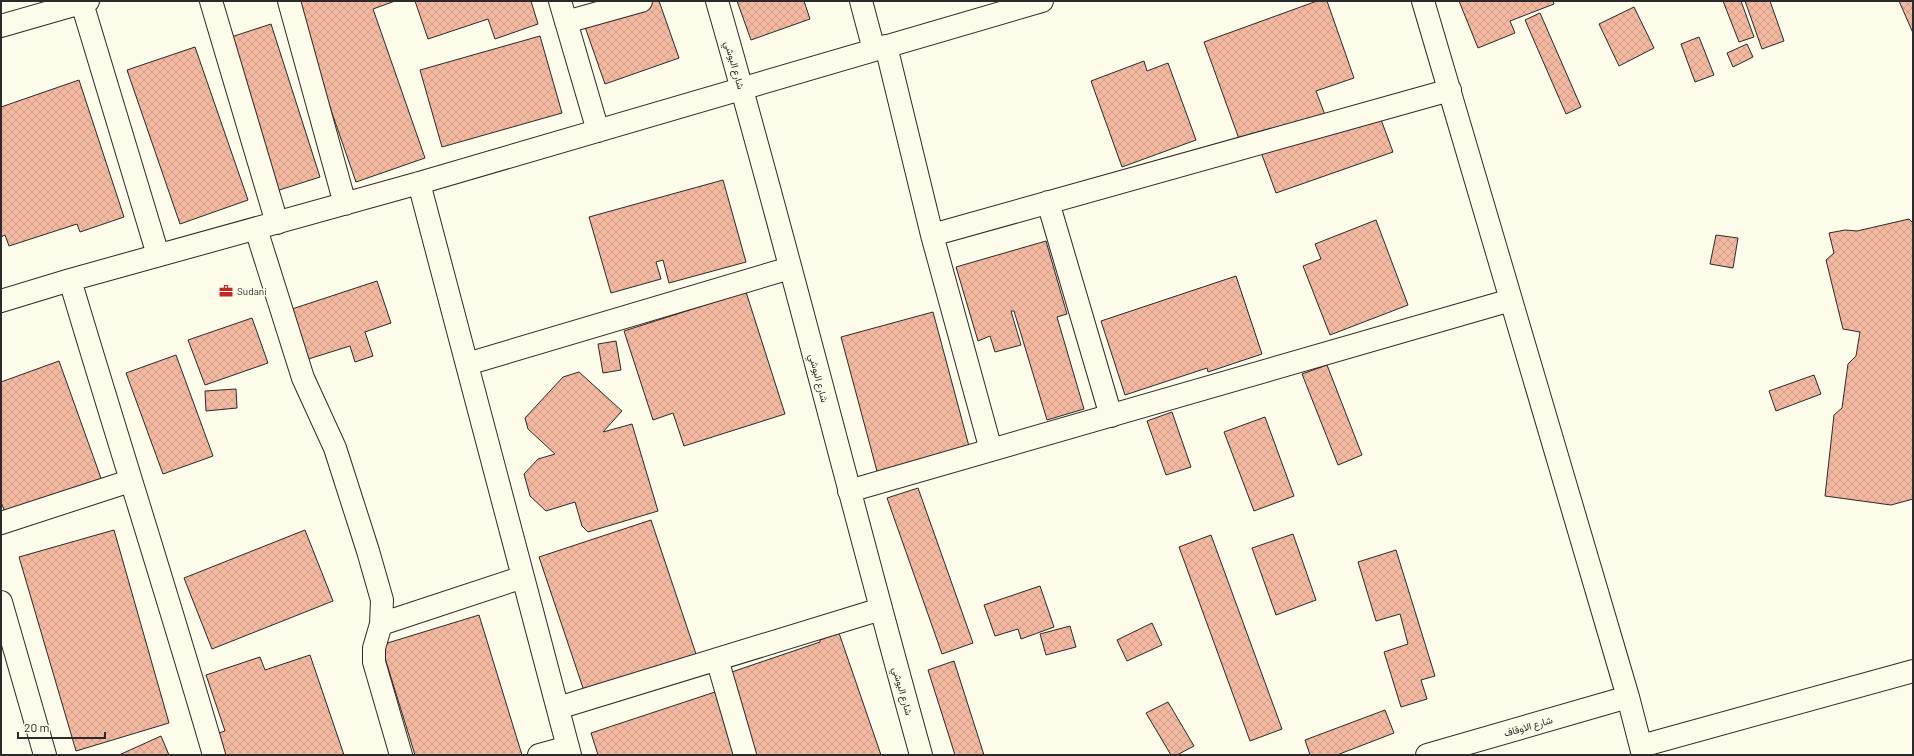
<svg xmlns="http://www.w3.org/2000/svg" width="1914" height="756" viewBox="0 0 1914 756" font-family="Barlow,Vazirmatn,sans-serif">
	<style>
		.building { fill: url(#building-cross-hatch); stroke: #2b2b2b }
		.lines { fill: none; stroke-linecap: round; stroke-linejoin: round }
		.minor-casing { stroke: #2b2b2b; stroke-width: 24 }
		.minor { stroke: #fdfbea; stroke-width: 22 }
		.labels { text-anchor: middle; dominant-baseline: central; stroke-width: 3; stroke-linejoin: round; paint-order: stroke }
		.street-label { font-size: 10px; fill: #2b2b2b; stroke: #fdfbea }
		.poi-label { font-size: 10px; fill: #2b2b2b; stroke: #fdfbea; text-anchor: start }
	</style>
	<defs>
		<pattern id="building-cross-hatch" width="8" height="8" patternUnits="userSpaceOnUse"><rect width="8" height="8" fill="#f2b8a0"/><path d="M0 0l8 8M0 8l8-8" fill="none" stroke="#d09e8a"/></pattern>
	</defs>
	<rect width="100%" height="100%" fill="#fdfbea"/>
	<path class="building" d="M293,1H395L373,9L425,158L356,182Z
		M415,1H531L538,24L495,39L488,19L428,39Z
		M650,1H659L679,58L605,84L584,24Z
		M737,1H804L810,19L751,40Z
		M1317,1H1327L1354,78L1316,91L1328,123L1376,106L1393,152L1276,193L1258,144L1243,150L1204,42Z
		M1459,1H1553L1554,4L1510,21L1515,33L1478,48Z
		M1723,1H1741L1754,37L1739,42Z
		M1745,1H1770L1784,41L1762,49Z
		M1899,1H1913V33Z
		M1634,7L1654,48L1619,66L1599,24Z
		M1540,13L1581,107L1566,114L1525,20Z
		M271,24L320,177L270,193L222,40Z
		M540,36L562,113L442,147L420,70Z
		M1699,37L1714,75L1695,82L1681,44Z
		M1747,44L1753,57L1733,67L1727,53Z
		M195,47L248,200L180,224L127,70Z
		M1144,61L1147,71L1168,63L1196,140L1122,167L1091,81Z
		M79,80L124,217L80,232L77,224L9,246L5,235L1,237V107Z
		M723,180L746,262L669,283L663,260L656,262L661,279L611,293L589,217Z
		M1909,219L1913,223V499L1891,505L1825,496L1834,415L1842,408L1848,364L1856,356L1860,332L1843,329L1826,260L1834,253L1829,233L1845,230L1857,231Z
		M1376,220L1408,305L1330,335L1303,266L1321,259L1315,244Z
		M1716,235L1738,238L1733,268L1710,264Z
		M1046,241L1067,314L1057,317L1084,409L1047,420L1014,311H1011L1021,345L995,352L990,336L978,341L956,267Z
		M1236,276L1262,354L1208,372L1207,368L1125,395L1101,321Z
		M377,281L391,323L365,332L373,356L355,362L350,346L302,361L286,311Z
		M746,292L785,414L684,446L673,413L653,420L624,331Z
		M933,312L970,450L878,475L841,337Z
		M252,318L268,363L205,385L188,340Z
		M616,341L621,370L603,373L598,344Z
		M176,355L213,456L163,474L126,373Z
		M59,361L102,481L6,515L1,502V382Z
		M1327,365L1362,455L1338,465L1302,374Z
		M579,372L622,411L603,432L632,424L658,511L588,532L582,526L575,502L546,511L530,496L524,474L538,459L555,454L528,429L525,418L563,377Z
		M1814,375L1821,394L1776,411L1769,391Z
		M236,389L237,408L206,411L205,391Z
		M1172,412L1191,467L1166,475L1147,421Z
		M1265,417L1294,496L1254,511L1224,432Z
		M918,488L973,643L942,654L887,498Z
		M651,520L696,654L584,691L539,557Z
		M114,530L169,723L76,751L19,557Z
		M305,530L333,601L212,649L184,578Z
		M1293,534L1316,600L1276,615L1252,548Z
		M1211,535L1282,729L1250,741L1179,547Z
		M1396,550L1435,676L1421,680L1427,699L1401,707L1384,652L1408,644L1400,614L1376,621L1358,562Z
		M1040,586L1054,627L1021,639L1018,629L995,636L984,605Z
		M479,615L522,755H415L381,645Z
		M1152,623L1162,645L1127,661L1117,640Z
		M1070,626L1076,647L1046,655L1040,634Z
		M839,633L881,755H747L720,676L820,642V640Z
		M310,655L344,755H224L216,734L225,731L206,675L260,657L265,670Z
		M954,661L984,755H955L928,670Z
		M715,692L736,755H598L591,733Z
		M1168,702L1194,746L1177,755H1171L1146,713Z
		M1385,710L1394,733L1337,755H1310L1305,740Z
		M161,736L169,755H119Z"/>
	<g class="lines">
		<g class="minor-casing">
			<path id="minor" d="M211,1L277,223
				M289,1L345,204
				M560,1L598,131
				M717,1C789,251 851,504 921,755
				M861,1L874,50
				M1423,1L1628,697L1643,755
				M82,3L158,255
				M566,22L641,1
				M1,26L88,1
				M886,46L932,235L991,450
				M419,183L570,755
				M1048,202L1111,416
				M256,229L303,378L335,448L368,551L382,600L381,624L374,648V662L401,755
				M932,235L1450,90
				M70,280C117,438 168,596 214,755
				M1,301L70,280L419,183L1042,1
				M467,364L790,268
				M849,491L1511,300
				M1,523L130,481
				M1,602L45,755
				M381,624L523,577
				M717,659L745,755
				M558,708L881,609
				M1641,746L1913,671
				M539,755L568,747
				M1427,755L1628,697"/>
		</g>
		<use href="#minor" class="minor"/>
	</g>
	<defs>
		<g id="office-bare" transform="scale(1.08)"><path d="M-6-3h4V-5.5h4V-3h4V5H-6ZM-1-4.5V-3h2v-1.5ZM-6 0V1H6V0Z" fill="#c62828" stroke="#fdfbea" stroke-width="2.5" paint-order="stroke"/></g>
	</defs>
	<g fill-rule="evenodd">
		<use href="#office-bare" x="226" y="291"/>
	</g>
	<g class="labels">
		<g class="street-label">
			<text transform="translate(735 65) rotate(74)">شارع البوشي</text>
			<text transform="translate(819 378) rotate(75)">شارع البوشي</text>
			<text transform="translate(903 691) rotate(74)">شارع البوشي</text>
			<text transform="translate(1528 726) rotate(-16)">شارع الاوقاف</text>
		</g>
		<g class="poi-label">
			<text x="237" y="291">Sudani</text>
		</g>
	</g>
	<rect width="1914" height="756" fill="none" stroke="#2b2b2b" stroke-width="4"/>
	<path d="M18 732v6h87v-6" fill="none" stroke="#2b2b2b" stroke-width="2"/>
	<text x="24" y="732" font-size="12" fill="#2b2b2b" stroke="#fdfbea" stroke-width="3" paint-order="stroke">20 m</text>
</svg>
